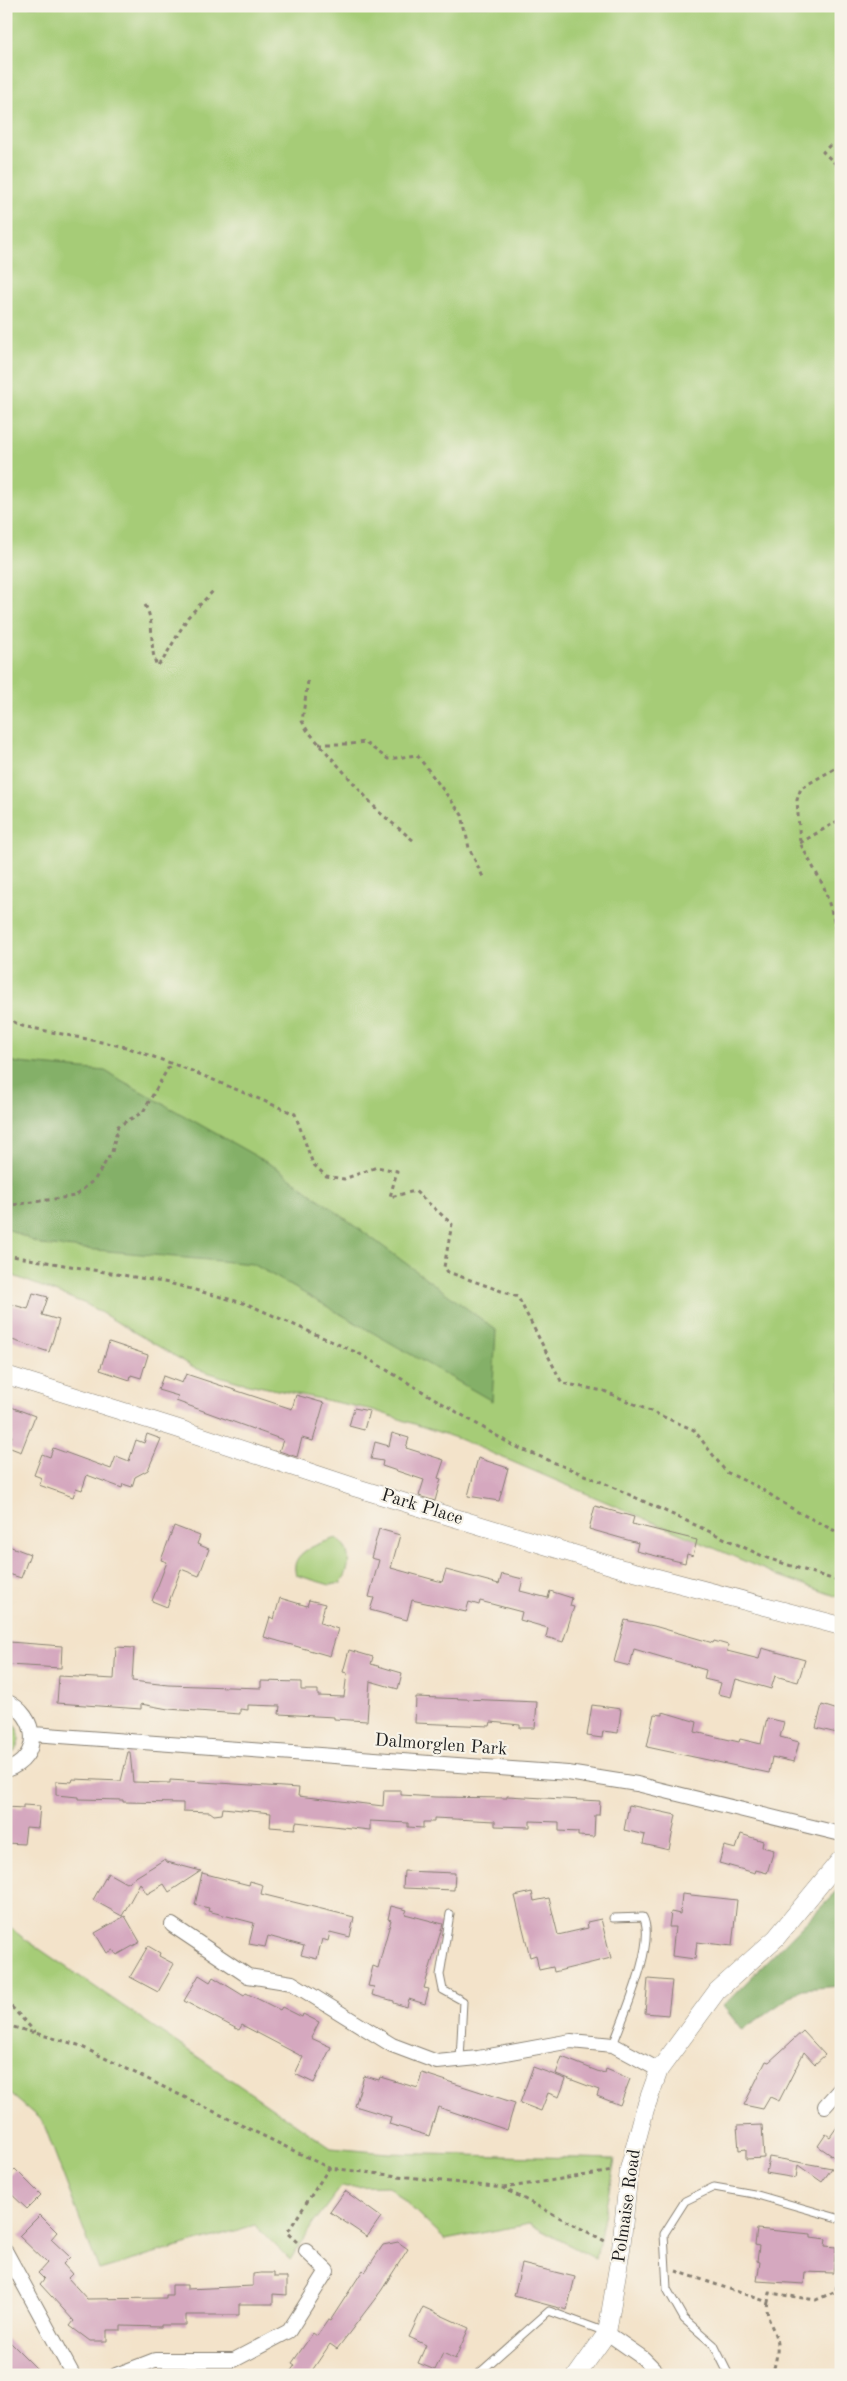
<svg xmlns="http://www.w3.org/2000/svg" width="847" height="2381" viewBox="0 0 847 2381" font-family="'Old Standard TT',serif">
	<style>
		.green { fill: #a6cc77; stroke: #61744a }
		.forest { fill: #84b068; stroke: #506642 }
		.building { fill: #d5a8bf }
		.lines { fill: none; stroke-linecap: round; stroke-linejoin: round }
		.service-casing { stroke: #888073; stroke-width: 9 }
		.minor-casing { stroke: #888073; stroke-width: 16 }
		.tertiary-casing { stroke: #888073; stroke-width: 19 }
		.path { stroke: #888073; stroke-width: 3; stroke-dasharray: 4 4; stroke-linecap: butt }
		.service { stroke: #fff; stroke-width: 7 }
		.minor { stroke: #fff; stroke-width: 14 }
		.tertiary { stroke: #fff; stroke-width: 18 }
		.labels { text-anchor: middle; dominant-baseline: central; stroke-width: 4.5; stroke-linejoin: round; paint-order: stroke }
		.street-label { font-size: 18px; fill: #1c1c1c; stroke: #f7f3e8 }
	</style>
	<rect width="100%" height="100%" fill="#f7f3e8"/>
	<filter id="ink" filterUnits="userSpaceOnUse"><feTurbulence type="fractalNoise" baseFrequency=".02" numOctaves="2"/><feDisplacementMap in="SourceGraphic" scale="10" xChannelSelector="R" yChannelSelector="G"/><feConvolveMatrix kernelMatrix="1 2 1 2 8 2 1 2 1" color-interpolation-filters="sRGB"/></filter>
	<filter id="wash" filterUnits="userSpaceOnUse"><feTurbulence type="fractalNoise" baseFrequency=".0096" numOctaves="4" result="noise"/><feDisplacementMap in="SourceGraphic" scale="20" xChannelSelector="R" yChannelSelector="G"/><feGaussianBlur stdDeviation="1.12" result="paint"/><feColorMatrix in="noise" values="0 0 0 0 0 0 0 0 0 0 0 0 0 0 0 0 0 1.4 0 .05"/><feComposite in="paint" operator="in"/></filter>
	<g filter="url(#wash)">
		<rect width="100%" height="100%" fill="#f3e3ca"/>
		<path class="green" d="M6,6H841V1598L779,1576L459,1439L373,1410L239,1382L197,1369L86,1304L6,1273Z
			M337,1538C352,1550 351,1569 341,1583L330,1585L296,1575C288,1552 320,1543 337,1538Z
			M6,1717C23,1726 24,1749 6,1757Z
			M6,1924L22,1937L331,2148L388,2153L615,2159L596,2259L529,2224L445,2240L389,2186L341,2187L313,2224L290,2260L255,2225L99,2270L43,2122L6,2090Z"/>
		<path class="forest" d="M6,1060L18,1063L105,1071L277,1168L496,1330L492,1401L253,1264L41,1245L6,1228Z
			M841,1887V1986L802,1989L742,2030L723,2006Z"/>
		<g id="blocks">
			<path class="building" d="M33,1293L48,1297L42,1315L59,1320L49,1352L6,1338V1316L10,1304L28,1309Z
				M109,1342L148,1355L141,1378L131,1375L130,1380L100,1370Z
				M186,1374L292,1409L296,1395L324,1403L313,1441L302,1438L297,1457L279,1451L283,1440L176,1401L178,1396L158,1390L163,1376L182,1383Z
				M6,1405L35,1416L21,1452L8,1447L12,1436L6,1433Z
				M354,1408L369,1411L364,1430L349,1426Z
				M392,1433L409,1438L406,1448L444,1460L438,1478L441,1479L435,1501L419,1496L424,1480L382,1466L383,1461L371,1459L375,1442L389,1446Z
				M147,1434L161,1439L148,1470L135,1477L132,1487L123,1484L122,1488L87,1475L82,1490L76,1488L73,1497L39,1485L42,1478L34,1475L42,1454L50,1457L53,1448L111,1469L116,1456L129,1461L136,1440L144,1443Z
				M478,1458L508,1468L499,1501L468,1496Z
				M595,1506L634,1517L632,1524L697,1540L693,1556L687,1554L685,1563L636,1551L638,1543L589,1529Z
				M174,1526L200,1536L197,1544L209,1549L199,1576L181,1569L167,1607L152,1601L167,1562L161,1560Z
				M379,1529L400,1535L391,1568L442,1582L446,1570L499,1584L502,1574L523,1579L520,1591L548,1598L550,1591L572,1598L570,1606L574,1607L563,1642L546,1637L548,1628L520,1620L522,1612L480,1601L479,1605L469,1602L466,1612L412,1600L407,1620L370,1610L374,1598L369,1597L379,1560L371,1558Z
				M6,1545L30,1554L21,1578L6,1573Z
				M280,1598L307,1606L309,1600L325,1604L320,1623L338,1629L330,1656L264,1637L270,1617L274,1619Z
				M625,1620L654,1626L713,1643L714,1641L728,1645L727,1651L759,1659L762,1648L805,1660L798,1682L775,1676L771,1689L736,1679L731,1697L718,1694L721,1683L704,1679L706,1670L634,1649L630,1666L614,1662Z
				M9,1642L62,1646L61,1668L8,1665Z
				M116,1647L134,1648L132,1681L168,1685L261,1688V1681L301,1682V1690H318V1696L344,1697L347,1673L343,1672L349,1650L373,1657L371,1664L402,1673L398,1689L370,1681L367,1721L334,1719V1717L279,1714L280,1706L248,1705V1710L240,1709V1714L168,1709L141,1704V1709L57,1703L59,1676L114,1679Z
				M416,1697L537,1702L535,1728H520V1725L491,1722L490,1726L415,1723Z
				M592,1705L621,1709L618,1733L603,1731L602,1738L587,1736Z
				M822,1705L841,1711V1734L816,1728Z
				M663,1712L697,1722L695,1732L739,1742L740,1739L761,1744L767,1718L784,1722L780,1737L799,1742L794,1762L772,1757L769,1773L647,1747L654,1714L663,1715Z
				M128,1752H130L133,1782L170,1783V1780L299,1788L298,1796L383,1806L384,1790H401V1795L435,1797L507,1798V1796L600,1801L599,1815H595L594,1837L578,1836V1832L559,1831V1822L530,1821V1827L495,1826V1821L434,1818V1822H423V1828L408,1827V1823L370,1821V1830L296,1822L295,1829L270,1827L271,1813L223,1808L222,1814L214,1815L210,1812L183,1811V1803L123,1802V1800L78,1799V1797L56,1795V1781L72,1782L73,1779L121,1781Z
				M23,1805L40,1806L38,1828L26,1827L24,1844L6,1843V1807L23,1808Z
				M629,1805L676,1815L669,1850L643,1844L645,1835L624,1830Z
				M741,1834L763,1841L762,1847L774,1850L767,1873L756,1870L755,1873L719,1863L724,1846L736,1849Z
				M165,1859L167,1862L201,1871L169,1892L164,1884L147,1894L140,1883L122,1916L93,1900L108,1873L126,1883Z
				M404,1871L455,1873L454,1890L403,1888Z
				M202,1873L249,1885L250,1881L263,1885L261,1894L354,1917L350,1937L330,1932L328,1941L322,1939L317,1959L301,1955L304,1946L268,1936L265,1947L249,1944L254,1923L208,1911L209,1908L195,1905Z
				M532,1892L534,1901L549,1898L558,1935L588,1928L587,1922L601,1919L611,1958L554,1972L553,1967L539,1970L536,1955L530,1957L515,1896Z
				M682,1894L737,1900L732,1946L697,1942L695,1959L672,1956L675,1927H669L671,1912L680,1914Z
				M391,1906L407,1910L405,1914L443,1924L424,1988L429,1989L425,2004L409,1999L407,2007L394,2003V2001L372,1995L374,1987L368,1986L373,1966L378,1968L391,1920L388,1919Z
				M125,1916L140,1942L117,1955L113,1950L107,1953L95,1933Z
				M148,1946L160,1953L159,1956L174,1964L158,1992L130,1977Z
				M199,1975L210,1982L213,1977L244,1996L246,1993L280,2010L282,2007L302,2017L303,2014L319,2022L311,2038L331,2047L314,2083L295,2074L303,2057L242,2025L239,2030L184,2001Z
				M648,1979L672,1981L668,2015L645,2013Z
				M803,2031L825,2055L815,2064L804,2052L779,2101L770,2097L763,2109L744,2105L766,2061L769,2062Z
				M562,2057L597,2071L605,2073L606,2069L630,2079L620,2105L597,2096L599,2090L556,2074Z
				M533,2067L566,2079L559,2097L548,2093L541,2111L520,2103Z
				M422,2073L515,2103L507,2130L438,2107L429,2136L389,2124L391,2117L355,2106L364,2076L379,2080L380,2077L418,2088Z
				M841,2121V2162L818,2146L826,2134L830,2137Z
				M762,2125L764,2158L746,2159V2149L739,2150L737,2126Z
				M769,2157L798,2162L832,2168L822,2182L798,2165L796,2178L766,2173Z
				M15,2169L41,2195L27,2209L6,2189V2178Z
				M345,2191L381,2217L367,2237L330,2212Z
				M40,2215L57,2232L51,2239L70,2257L63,2264L72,2274L68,2278L87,2299L166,2298V2295H172V2285H187V2289L253,2286V2274L261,2273H274V2277H287V2295L273,2294V2304H239V2315H186V2325H161V2327L121,2326V2330H107V2341H90L70,2326L74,2321L40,2284L44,2279L38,2273L47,2263L19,2236Z
				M757,2229L811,2234V2237L826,2239L825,2246L836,2247L833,2273L805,2272L804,2284L757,2281L760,2262L757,2261L759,2246L755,2245Z
				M398,2242L408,2249L381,2291L337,2349L330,2344L309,2375H288L295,2365L292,2363L313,2333L317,2336L328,2320L330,2321L363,2270L365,2272L383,2245Z
				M522,2264L575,2277L567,2310L514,2296Z
				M423,2307L469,2328L455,2359L443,2353L435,2370L418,2363L426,2345L409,2337Z
				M6,2338L43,2375H6Z"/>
		</g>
	</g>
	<g filter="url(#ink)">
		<use href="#blocks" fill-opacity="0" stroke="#888073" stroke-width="1"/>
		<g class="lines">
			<g class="service-casing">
				<path id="service" d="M450,1914L440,1975L443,1990L463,2001L460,2060
					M613,2045C623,2017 657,1942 643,1917L613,1918
					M477,2375L549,2311L606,2332
					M724,2375L727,2371L714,2345L684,2319L667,2289L664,2234L685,2201L714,2187L754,2194L841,2219"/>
			</g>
			<g class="minor-casing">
				<path id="minor" d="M6,1701C38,1715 43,1758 6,1770
					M33,1734L568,1773L637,1784L841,1834
					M172,1925L248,1976L292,1983L392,2045L437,2062L478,2058L571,2041L613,2045L659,2070
					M825,2106L841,2088
					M6,2252L73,2375
					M607,2333L643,2358L660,2375
					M116,2375L155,2360H234L289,2331L327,2271L306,2251"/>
			</g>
			<g class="tertiary-casing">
				<path id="tertiary" d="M6,1375L176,1428L357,1488L623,1569L841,1626
					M577,2375L607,2333L621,2249L629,2169L645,2109L659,2070L717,1991L776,1938L841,1859"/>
			</g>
			<path class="path" d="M830,145L823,152L841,169
				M838,206L841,201
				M145,605C156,624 148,646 157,666L163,660L188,617L215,589
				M308,681L302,721L307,730L379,812L414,841
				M319,744H351L364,742L388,759L417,755L462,815L469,848L484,879
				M841,765L801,788L797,800L800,843L824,887L834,920L841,970
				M800,843L841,819
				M6,1018L22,1026L126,1047L187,1069L295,1114L313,1164L326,1176L344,1179L377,1167L397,1171L390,1197L415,1191L452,1224L444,1267L448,1272L518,1297L562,1383L604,1391L694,1430L726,1472L758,1487L796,1511L841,1534
				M6,1206L75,1196L95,1179L112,1152L118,1126L143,1112L171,1063
				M6,1255L169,1283L247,1304L360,1354L512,1445L606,1484L767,1558L841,1582
				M6,2001L35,2032
				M6,2025L78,2045L329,2168L503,2188L605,2241
				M503,2188L613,2171
				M297,2242L287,2233L329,2168
				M676,2271L768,2302L770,2293L816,2300L836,2291L841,2240
				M768,2302C764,2319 775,2327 777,2344C778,2355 775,2364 772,2375"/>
			<use href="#service" class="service"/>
			<use href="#minor" class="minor"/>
			<use href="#tertiary" class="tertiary"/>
		</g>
	</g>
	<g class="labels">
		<g class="street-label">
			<text transform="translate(422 1507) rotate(17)">Park Place</text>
			<text transform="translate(441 1745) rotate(4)">Dalmorglen Park</text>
			<text transform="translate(627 2206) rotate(-82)">Polmaise Road</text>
		</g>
	</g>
	<rect width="847" height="2381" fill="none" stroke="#f7f3e8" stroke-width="25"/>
</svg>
